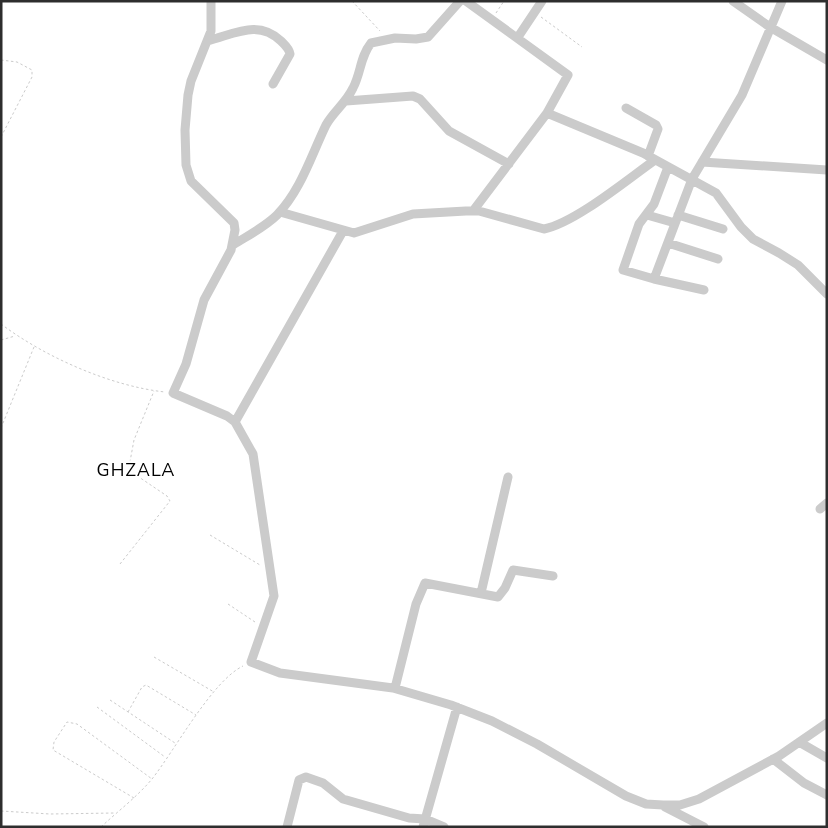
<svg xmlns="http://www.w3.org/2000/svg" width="828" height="828" viewBox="0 0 828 828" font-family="'Nunito Sans',sans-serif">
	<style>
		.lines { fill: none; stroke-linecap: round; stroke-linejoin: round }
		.path { stroke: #cbcbcb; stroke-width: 1; stroke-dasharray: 2.5 2.5; stroke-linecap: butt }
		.street { stroke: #cbcbcb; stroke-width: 9 }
		.labels { text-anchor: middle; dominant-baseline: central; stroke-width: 5; stroke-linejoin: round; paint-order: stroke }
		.quarter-label { font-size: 18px; letter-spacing: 1px; fill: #000; stroke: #fff }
	</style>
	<rect width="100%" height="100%" fill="#fff"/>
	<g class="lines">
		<path class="path" d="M352,1L380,31
			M496,13L504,1
			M541,17L582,47
			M1,60L17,62L32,70V77L1,137
			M1,324C45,357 110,386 165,392
			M1,340L15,336
			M1,428L34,347
			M210,535L260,565
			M120,564L170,501L167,496L130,471L129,467L134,440L154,391
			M228,604L255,622
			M154,657L214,692
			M110,700L175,743
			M97,707L165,757
			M128,712L142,687L146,685L196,715
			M134,798L53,750L54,742L67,722L77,724L152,779
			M1,811L50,814L115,813
			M101,827C118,811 137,797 152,779C175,750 212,681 243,666"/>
		<path class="street" d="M211,1V31L191,81L188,95L185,130L186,165L191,181L234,223L235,230L231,250L204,300L186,364L173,393L227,416L235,422L253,454L274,596L251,662L280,673L393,688L451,705L492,721L537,744L626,796L646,804L663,805H680L699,799L779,756L827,723
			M466,1L568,75L547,113L643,153L716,193L741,227L753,239L779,253L798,265L827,294
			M733,1L770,27L827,60
			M518,37L542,1
			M207,41C235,34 258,19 281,41C285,45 289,48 290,54L273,84
			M346,101L413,96L420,99L449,131L509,164
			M626,108L656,125L658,129L648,156
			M702,162L827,170
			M668,167L654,204L639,224L623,270L654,279L704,290
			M473,211L547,113
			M280,212L354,233L413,214L466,211H479L544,229C575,223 628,179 655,160
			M647,215L675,223
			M678,215L723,229
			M668,243L718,259
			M233,245C247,236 265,227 277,215C301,190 311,156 326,125C333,112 346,103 353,88C361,73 360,57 371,43L395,38L416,39L428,37L460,1
			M654,279L692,179L742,95L782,1
			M235,422L343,231
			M820,509L827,503
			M481,593L508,477
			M395,688L416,604L425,583L498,597L505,588L513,570L553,576
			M799,742L827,758
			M773,759L804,783L827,795
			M665,807L704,827
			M287,827L299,780L306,777L323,783L343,799L409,818L425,819L444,827
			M423,827L457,707"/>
	</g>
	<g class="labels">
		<g class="quarter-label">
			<text x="136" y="470">GHZALA</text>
		</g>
	</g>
	<rect width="828" height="828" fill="none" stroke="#2e2e2e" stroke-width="5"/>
</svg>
